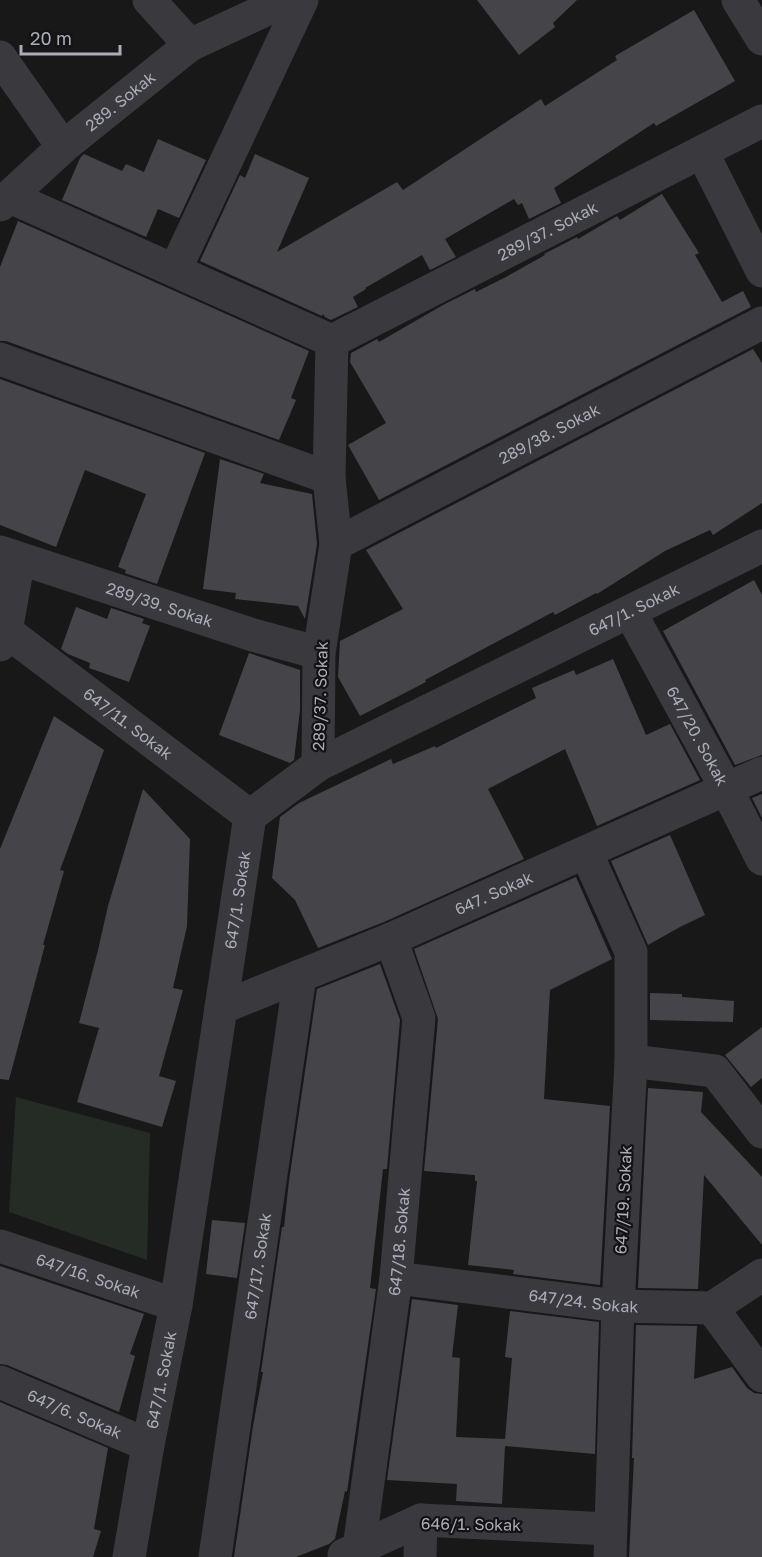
<svg xmlns="http://www.w3.org/2000/svg" width="762" height="1557" viewBox="0 0 762 1557" font-family="'Golos Text',sans-serif">
	<style>
		.green { fill: #242c25 }
		.building { fill: #454549 }
		.lines { fill: none; stroke-linecap: round; stroke-linejoin: round }
		.minor { stroke: #39393e; stroke-width: 33 }
		.labels { text-anchor: middle; dominant-baseline: central; stroke-width: 4.5; stroke-linejoin: round; paint-order: stroke }
		.street-label { font-size: 16px; fill: #abaeb8; stroke: #131214 }
	</style>
	<rect width="100%" height="100%" fill="#181819"/>
	<path class="green" d="M16,1097L150,1133L147,1260L9,1212Z"/>
	<path class="building" d="M477,0H577L553,23L555,27L519,55Z
		M694,10L735,81L656,126L654,123L554,188L561,203L529,219L522,203L518,205L514,199L445,239L456,257L430,270L422,255L365,288L366,289L353,297L358,307L331,320L325,317L323,314L322,316L200,261L240,175L245,178L255,154L309,178L277,252L397,182L403,190L541,99L545,106L617,60L615,56Z
		M158,139L206,160L179,218L158,209L146,237L62,200L80,158L84,154L122,171L126,164L144,172Z
		M662,194L699,253L695,255L722,302L743,291L751,307L379,500L348,445L386,423L350,362L351,353L377,339L379,342L443,305L475,289L476,292L506,277L545,255L544,254L577,237L578,239L617,216L620,220Z
		M18,221L309,351L291,398L296,400L279,440L6,341H0V267Z
		M753,349L762,363V503L713,535L710,530L665,551L597,594L596,593L555,615L553,612L425,680L426,682L360,716L338,677L340,641L403,609L366,550Z
		M0,379L205,453L157,584L125,573L126,570L118,567L146,494L85,470L56,547L0,525Z
		M220,459L264,474L260,483L312,494L317,544L305,619L298,606L235,599L236,593L203,589Z
		M754,580L762,595V755L735,765L663,631Z
		M76,607L107,619L111,608L144,619L142,623L150,626L129,682L89,668L90,663L68,654L61,649Z
		M249,653L300,670V710L294,760L290,763L219,735Z
		M613,659L646,735L670,724L700,780L597,826L565,749L488,789L524,859L384,922L318,948L295,900L272,878L280,817L299,803L391,759L393,764L435,746L436,748L536,698L532,688L574,670L576,675Z
		M54,716L104,750L60,870L64,871L43,945H45L9,1080L0,1079V849Z
		M143,789L190,839L187,926L173,988L183,990L159,1076L176,1081L162,1127L77,1102L99,1028L79,1023L98,950L108,906Z
		M762,794V818L752,798Z
		M670,835L705,915L680,927L648,945L611,861Z
		M576,877L612,959L550,990L544,1099L610,1106L600,1285L513,1274L514,1270L468,1265L477,1181H475V1175L424,1171L438,1019L414,949Z
		M380,964L400,1020L387,1169H383L370,1288L376,1289L347,1492L345,1491L335,1539L329,1544L296,1557H234L253,1426L263,1372H261L282,1227H284L289,1181L317,989Z
		M650,993L682,994V997L734,1001L733,1022L650,1020Z
		M762,1027V1078L751,1087L725,1055Z
		M648,1088L703,1092L701,1112L762,1177V1245L704,1175L698,1289L638,1288Z
		M212,1220L245,1223L237,1278L206,1274Z
		M0,1266L144,1314L130,1354L135,1356L119,1412L7,1365L0,1364Z
		M412,1299L458,1305L452,1357L460,1358L456,1437L505,1439L512,1358L505,1357L510,1311L599,1322L595,1454L505,1446L502,1504L456,1501L457,1484L387,1480Z
		M636,1325L697,1326L694,1379L732,1367L747,1388L754,1393L762,1394V1557H629L634,1458H632Z
		M0,1402L108,1448L94,1529L101,1531L93,1557H0Z"/>
	<g class="lines">
		<g class="minor">
			<path d="M149,0L190,45"/>
			<path d="M738,0L762,39"/>
			<path d="M0,57L63,147"/>
			<path d="M702,152L762,271"/>
			<path d="M10,197L332,341L329,478L336,544L319,653L318,765"/>
			<path id="s1" d="M0,205L63,147L190,45L287,0"/>
			<path d="M175,270L302,0"/>
			<path id="s2" d="M332,341L762,121"/>
			<path d="M0,359L329,478"/>
			<path id="s3" d="M336,544L762,323"/>
			<path id="s4" d="M0,552L253,635L319,653"/>
			<path id="s5" d="M630,612L727,790L762,859"/>
			<path id="s6" d="M6,631L250,816"/>
			<path d="M0,645L6,631L19,559"/>
			<path d="M586,852L631,952V1061L618,1306L610,1557"/>
			<path id="s7" d="M221,1008L391,939L762,773"/>
			<path d="M631,1061L715,1071L762,1132"/>
			<path id="s8" d="M0,1246L176,1305"/>
			<path id="s9" d="M396,1278L618,1306L712,1308L762,1275"/>
			<path d="M712,1308L762,1376"/>
			<path id="s10" d="M0,1382L148,1445"/>
			<path id="s11" d="M359,1548L396,1278L419,1018L391,939"/>
			<path d="M344,1555L421,1520L610,1529"/>
			<path id="s12" d="M129,1557L148,1445L176,1305L250,816L318,765L762,546"/>
			<path id="s13" d="M215,1557L300,976"/>
			<path d="M420,1557L421,1520"/>
		</g>
	</g>
	<g class="labels">
		<g class="street-label">
			<text stroke="none"><textPath href="#s1" startOffset="159">289. Sokak</textPath></text>
			<text stroke="none"><textPath href="#s2" startOffset="242">289/37. Sokak</textPath></text>
			<text stroke="none"><textPath href="#s3" startOffset="240">289/38. Sokak</textPath></text>
			<text stroke="none"><textPath href="#s4" startOffset="168">289/39. Sokak</textPath></text>
			<text stroke="none"><textPath href="#s12" startOffset="1188">647/1. Sokak</textPath></text>
			<text transform="translate(320 696) rotate(-88)">289/37. Sokak</text>
			<text stroke="none"><textPath href="#s6" startOffset="153">647/11. Sokak</textPath></text>
			<text stroke="none"><textPath href="#s5" startOffset="141">647/20. Sokak</textPath></text>
			<text stroke="none"><textPath href="#s7" startOffset="296">647. Sokak</textPath></text>
			<text stroke="none"><textPath href="#s12" startOffset="666">647/1. Sokak</textPath></text>
			<text transform="translate(623 1200) rotate(-87)">647/19. Sokak</text>
			<text stroke="none"><textPath href="#s11" startOffset="309">647/18. Sokak</textPath></text>
			<text stroke="none"><textPath href="#s13" startOffset="294">647/17. Sokak</textPath></text>
			<text stroke="none"><textPath href="#s8" startOffset="93">647/16. Sokak</textPath></text>
			<text stroke="none"><textPath href="#s9" startOffset="189">647/24. Sokak</textPath></text>
			<text stroke="none"><textPath href="#s12" startOffset="180">647/1. Sokak</textPath></text>
			<text stroke="none"><textPath href="#s10" startOffset="81">647/6. Sokak</textPath></text>
			<text transform="translate(471 1524) rotate(1)">646/1. Sokak</text>
		</g>
	</g>
	<path d="M21 45v9h99v-9" fill="none" stroke="#abaeb8" stroke-width="3"/>
	<text x="30" y="45" font-size="18" fill="#abaeb8" stroke="#131214" stroke-width="4.5" paint-order="stroke">20 m</text>
</svg>
